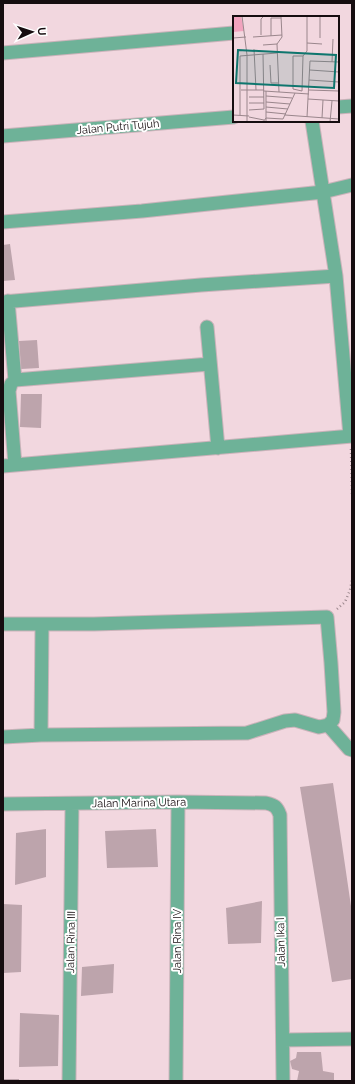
<svg xmlns="http://www.w3.org/2000/svg" width="355" height="1084" viewBox="0 0 355 1084" font-family="Raleway,sans-serif">
	<style>
		.building { fill: #bda4ac }
		.lines { fill: none; stroke-linecap: round; stroke-linejoin: round }
		.street-casing { stroke: #cab3ba; stroke-width: 15 }
		.path { stroke: #9a868c; stroke-width: 2.5; stroke-dasharray: 1 3; stroke-linecap: butt }
		.street { stroke: #6eb298; stroke-width: 13 }
		.labels { text-anchor: middle; dominant-baseline: central; stroke-width: 4; stroke-linejoin: round; paint-order: stroke }
		.street-label { font-size: 11px; fill: #160d10; stroke: #fff }
		.inset-road { fill: none; stroke: #9a868c; stroke-width: 1 }
		.view { fill: #0f766e; fill-opacity: 0.15; stroke: #0f766e; stroke-width: 2 }
		.inset-edge { fill: none; stroke: #160d10; stroke-width: 2 }
	</style>
	<rect width="100%" height="100%" fill="#f2d7df"/>
	<path class="building" d="M10,244L15,280L3,281V245Z
		M37,340L39,368L21,369L19,341Z
		M21,394H42L41,428L20,427Z
		M333,783L352,913V979L332,982L300,787Z
		M46,829V877L15,885L16,833Z
		M156,829L158,867L107,868L105,831Z
		M262,901L261,943L228,944L226,908Z
		M3,904L22,905L21,972L3,973Z
		M114,964L113,993L81,996L82,967Z
		M20,1013L59,1015L58,1066L19,1067Z
		M297,1052H321L323,1071L334,1073V1081H297L299,1071L292,1069L290,1061L296,1058Z
		M3,1079H19V1081H3Z"/>
	<g class="lines">
		<g class="street-casing">
			<path id="street" d="M3,53L234,33
				M338,107L352,106
				M312,121L336,276L350,436
				M3,136L234,117
				M3,222L142,211L323,192L352,185
				M8,301L15,380
				M3,302L201,285L336,276
				M207,327L218,448
				M15,465L9,391L11,384L15,380L210,364
				M3,466L352,436
				M3,624H94L327,617L331,663L334,712L333,720L328,725L319,727L295,720L285,721L247,733L41,735L3,737
				M328,725L349,749L352,750
				M41,735L42,624
				M3,804L178,802L266,803C275,805 277,807 280,815L283,1081
				M283,1040L352,1039
				M69,1081L72,804
				M176,1081L178,802"/>
		</g>
		<path class="path" d="M351,449L352,495
			M337,609L345,602L350,590L352,580"/>
		<use href="#street" class="street"/>
	</g>
	<g class="labels">
		<g class="street-label">
			<text transform="translate(118 127) rotate(-5)">Jalan Putri Tujuh</text>
			<text transform="translate(139 803) rotate(-1)">Jalan Marina Utara</text>
			<text transform="translate(177 941) rotate(-90)">Jalan Rina IV</text>
			<text transform="translate(71 942) rotate(-89)">Jalan Rina III</text>
			<text transform="translate(281 942) rotate(-91)">Jalan Ika I</text>
		</g>
	</g>
	<g transform="translate(233 16)">
		<rect width="106" height="106" fill="#f2d7df"/>
		<path d="M0,0H8L11,15L0,16Z" fill="#f1a3be"/>
		<path class="inset-road" d="M9,0L14,39V106M87,0V22M28,19V3L31,0M38,20V2H48M20,21L49,19M0,22L13,21M74,27L89,28M30,29L44,28M21,33L23,74M60,40H70L69,75L60,73ZM70,40L74,35V0M99,46L100,23M37,49L38,67H45M77,54L106,56M76,64L106,66M8,74H31M76,74L106,75M31,75L76,78M46,76L44,28L49,21L48,0M33,80L59,82M16,81H31M75,83L106,85M33,86L57,88M16,87H31M33,91L55,93M16,94L31,93L30,38M33,96L53,98M0,99L16,100M7,99V40L44,37M52,99L106,103M16,101L31,104M74,101L77,45L106,46M89,102L90,84M30,106L33,102L50,103L62,77M33,106V75M97,106L99,85"/>
		<path class="view" d="M5,34L103,39L101,72L3,67Z"/>
		<rect width="106" height="106" class="inset-edge"/>
	</g>
	<rect width="355" height="1084" fill="none" stroke="#160d10" stroke-width="8"/>
	<g transform="translate(32 32) rotate(87)" stroke="#ffffff" stroke-width="3" paint-order="stroke">
	<path d="M0-3L7 15L0 10L-7 15Z" fill="#160d10"/>
	<text y="-6" font-size="11" font-weight="bold" text-anchor="middle" fill="#160d10">U</text>
	</g>
</svg>
